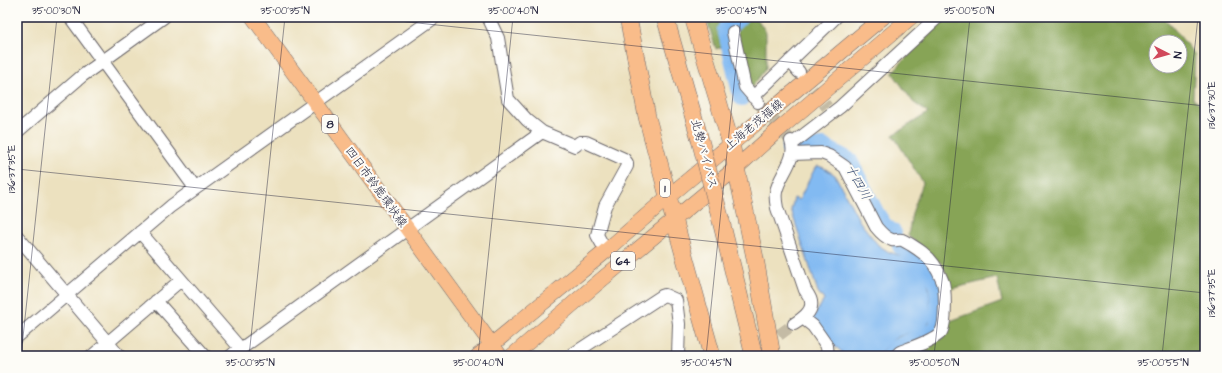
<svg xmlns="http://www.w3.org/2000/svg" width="1222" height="373" viewBox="0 0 1222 373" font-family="'Architects Daughter','Klee One',sans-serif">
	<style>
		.forest { fill: #87a456; stroke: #546348; fill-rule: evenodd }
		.water { fill: #82baf2; stroke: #526e96 }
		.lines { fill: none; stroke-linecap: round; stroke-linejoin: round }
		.river { stroke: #82baf2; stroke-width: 18 }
		.minor-tunnel { stroke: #c4bba5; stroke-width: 12; stroke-dasharray: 12 6; stroke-linecap: butt }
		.minor-casing { stroke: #696569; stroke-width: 14 }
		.major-casing { stroke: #696569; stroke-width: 16 }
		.highway-casing { stroke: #696569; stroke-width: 18 }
		.minor { stroke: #fff; stroke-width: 12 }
		.major { stroke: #f9bc8a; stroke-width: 15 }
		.highway { stroke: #f9bc8a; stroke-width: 17 }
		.highway-bridge-casing { stroke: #696569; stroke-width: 18; stroke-linecap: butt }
		.highway-bridge { stroke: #f9bc8a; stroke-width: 17 }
		.ticks { fill: none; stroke: #22223b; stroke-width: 1; stroke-opacity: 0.45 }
		.labels { text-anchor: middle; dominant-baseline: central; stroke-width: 4; stroke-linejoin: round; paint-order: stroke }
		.shield { fill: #fdfcf7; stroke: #646373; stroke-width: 1 }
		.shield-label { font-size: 11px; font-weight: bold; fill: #22223b }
		.street-label { font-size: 12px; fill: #22223b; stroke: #fdfcf7 }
		.water-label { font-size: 13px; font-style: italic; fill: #44577b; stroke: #fdfcf7 }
		.neatline { fill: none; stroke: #22223b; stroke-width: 1.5 }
		.ticks-label { font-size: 10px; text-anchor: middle; fill: #22223b }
	</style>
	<rect width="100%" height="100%" fill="#fdfcf7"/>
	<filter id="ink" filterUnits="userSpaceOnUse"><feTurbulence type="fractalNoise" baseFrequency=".025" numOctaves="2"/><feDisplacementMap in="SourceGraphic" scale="8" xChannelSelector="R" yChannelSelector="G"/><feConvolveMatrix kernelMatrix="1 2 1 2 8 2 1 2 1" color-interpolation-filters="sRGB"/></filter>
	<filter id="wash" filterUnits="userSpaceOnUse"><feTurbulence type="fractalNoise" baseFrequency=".012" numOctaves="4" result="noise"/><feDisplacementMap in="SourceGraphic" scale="16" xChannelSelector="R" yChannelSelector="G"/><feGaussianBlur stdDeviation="0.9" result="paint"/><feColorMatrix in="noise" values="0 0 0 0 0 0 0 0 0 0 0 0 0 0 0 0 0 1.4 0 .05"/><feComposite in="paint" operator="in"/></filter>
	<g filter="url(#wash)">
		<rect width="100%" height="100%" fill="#ece1bf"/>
		<path class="forest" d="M706,17H756L766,32V68L745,97L725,46L716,49Z
			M944,17H1162L1170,24L1195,55L1193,99L1205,107V356H903L950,321L1002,302L997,278L950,289L949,281L942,264L908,236L912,213L923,183L893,135L928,113L913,102L892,72L943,21ZM1156,42H1180V66H1156Z"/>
		<path class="water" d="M818,166L824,168L835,175L860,222L878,245L889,252L904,257L913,263L925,275L927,280L929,288L931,319C928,330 905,333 896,338C888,343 883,350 877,356H843C842,350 837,348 832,345C825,340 818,326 812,319L824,300L818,292L791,210L794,198L799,200L815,168Z"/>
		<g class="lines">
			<path class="river" d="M739,17L726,29L742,97
				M790,149L798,150L823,147L849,161L876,214L884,226L893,233
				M889,356L895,349L936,330L938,325L939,320L938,285C929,264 920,256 901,246"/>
		</g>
	</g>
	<g filter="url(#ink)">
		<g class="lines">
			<path class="minor-tunnel" d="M801,75L827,107
				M758,102L791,141
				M750,356L794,324"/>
			<g class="minor-casing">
				<path id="minor" d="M70,17L195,188
					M488,17L498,38L508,99L527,120L542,132L575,146L580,142H586L624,159L627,163V166L605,206L597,235L606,251
					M733,32L745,87L758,102
					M790,61L799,72
					M753,97L836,17
					M17,132L82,76L164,17
					M791,141C798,159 779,175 776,192C775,197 776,203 777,208L805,290C807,293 811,298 811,302C813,312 802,319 794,324
					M792,144L840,107L938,17
					M792,154L821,153L829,156L845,167L876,227C880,232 886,238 892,240C895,241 899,239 902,240C907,242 918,249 923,253C931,259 938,270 942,280C946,288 946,324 941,332C935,340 910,348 900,352L896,356
					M140,232L240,348
					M17,236L119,356
					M156,301L205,356
					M803,318L813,326L827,346L828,356
					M17,337L171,206L435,17
					M92,356L181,280
					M231,356L240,348H242L542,132
					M570,356L662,296L665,295L676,300L679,324L678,356"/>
			</g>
			<g class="major-casing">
				<path id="major" d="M253,17L500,356
					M478,356L606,251L668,197L883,17
					M512,356L594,286L736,168L776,132L911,17"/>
			</g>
			<g class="highway-casing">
				<path id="highway" d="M628,17L647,117L674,219L712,356
					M665,17L699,136
					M693,17L731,144L755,258L772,356
					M721,221L754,356"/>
			</g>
			<use href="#minor" class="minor"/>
			<use href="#major" class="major"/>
			<use href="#highway" class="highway"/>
			<g class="highway-bridge-casing">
				<path id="highway-bridge" d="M699,136L721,221"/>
			</g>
			<use href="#highway-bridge" class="highway-bridge"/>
		</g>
	</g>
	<path class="ticks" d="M361,17L1205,106M17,169L1205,293M21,356L57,17M249,356L285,17M478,356L513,17M706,356L741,17M934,356L970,17M1162,356L1198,17"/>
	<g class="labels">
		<g class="shield">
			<rect x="322" y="115" width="16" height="18" rx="3"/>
			<rect x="660" y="179" width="10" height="18" rx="3"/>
			<rect x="611" y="252" width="24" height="18" rx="3"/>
		</g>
		<g class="shield-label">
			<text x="330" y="124">8</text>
			<text x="665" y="188">1</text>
			<text x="623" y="261">64</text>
		</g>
		<g class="street-label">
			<text transform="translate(754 125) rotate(-40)">上海老茂福線</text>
			<text transform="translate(704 154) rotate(75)">北勢バイパス</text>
			<text transform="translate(376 187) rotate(54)">四日市鈴鹿環状線</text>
		</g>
		<g class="water-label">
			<text transform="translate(858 182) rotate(61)">十四川</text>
		</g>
	</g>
	<rect width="1222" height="373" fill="none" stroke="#fdfcf7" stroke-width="44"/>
	<g transform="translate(1168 54) rotate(96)"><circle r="19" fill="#fdfcf7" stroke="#a5a5ac"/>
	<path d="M0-3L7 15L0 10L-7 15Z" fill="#d1495b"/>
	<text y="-6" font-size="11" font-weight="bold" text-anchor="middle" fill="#22223b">N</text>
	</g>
	<rect x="22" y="22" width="1178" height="329" class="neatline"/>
	<g class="ticks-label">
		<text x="56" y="14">35°00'30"N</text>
		<text x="285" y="14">35°00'35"N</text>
		<text x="513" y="14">35°00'40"N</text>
		<text x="741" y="14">35°00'45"N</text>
		<text x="969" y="14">35°00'50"N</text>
		<text transform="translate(1211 105) rotate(-90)" y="4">136°37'30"E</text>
		<text transform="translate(11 169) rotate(-90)" y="4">136°37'35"E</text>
		<text transform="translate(1211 293) rotate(-90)" y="4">136°37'35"E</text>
		<text x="250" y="366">35°00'35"N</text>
		<text x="478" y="366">35°00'40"N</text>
		<text x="706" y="366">35°00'45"N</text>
		<text x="934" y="366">35°00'50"N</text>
		<text x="1163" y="366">35°00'55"N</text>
	</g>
</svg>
